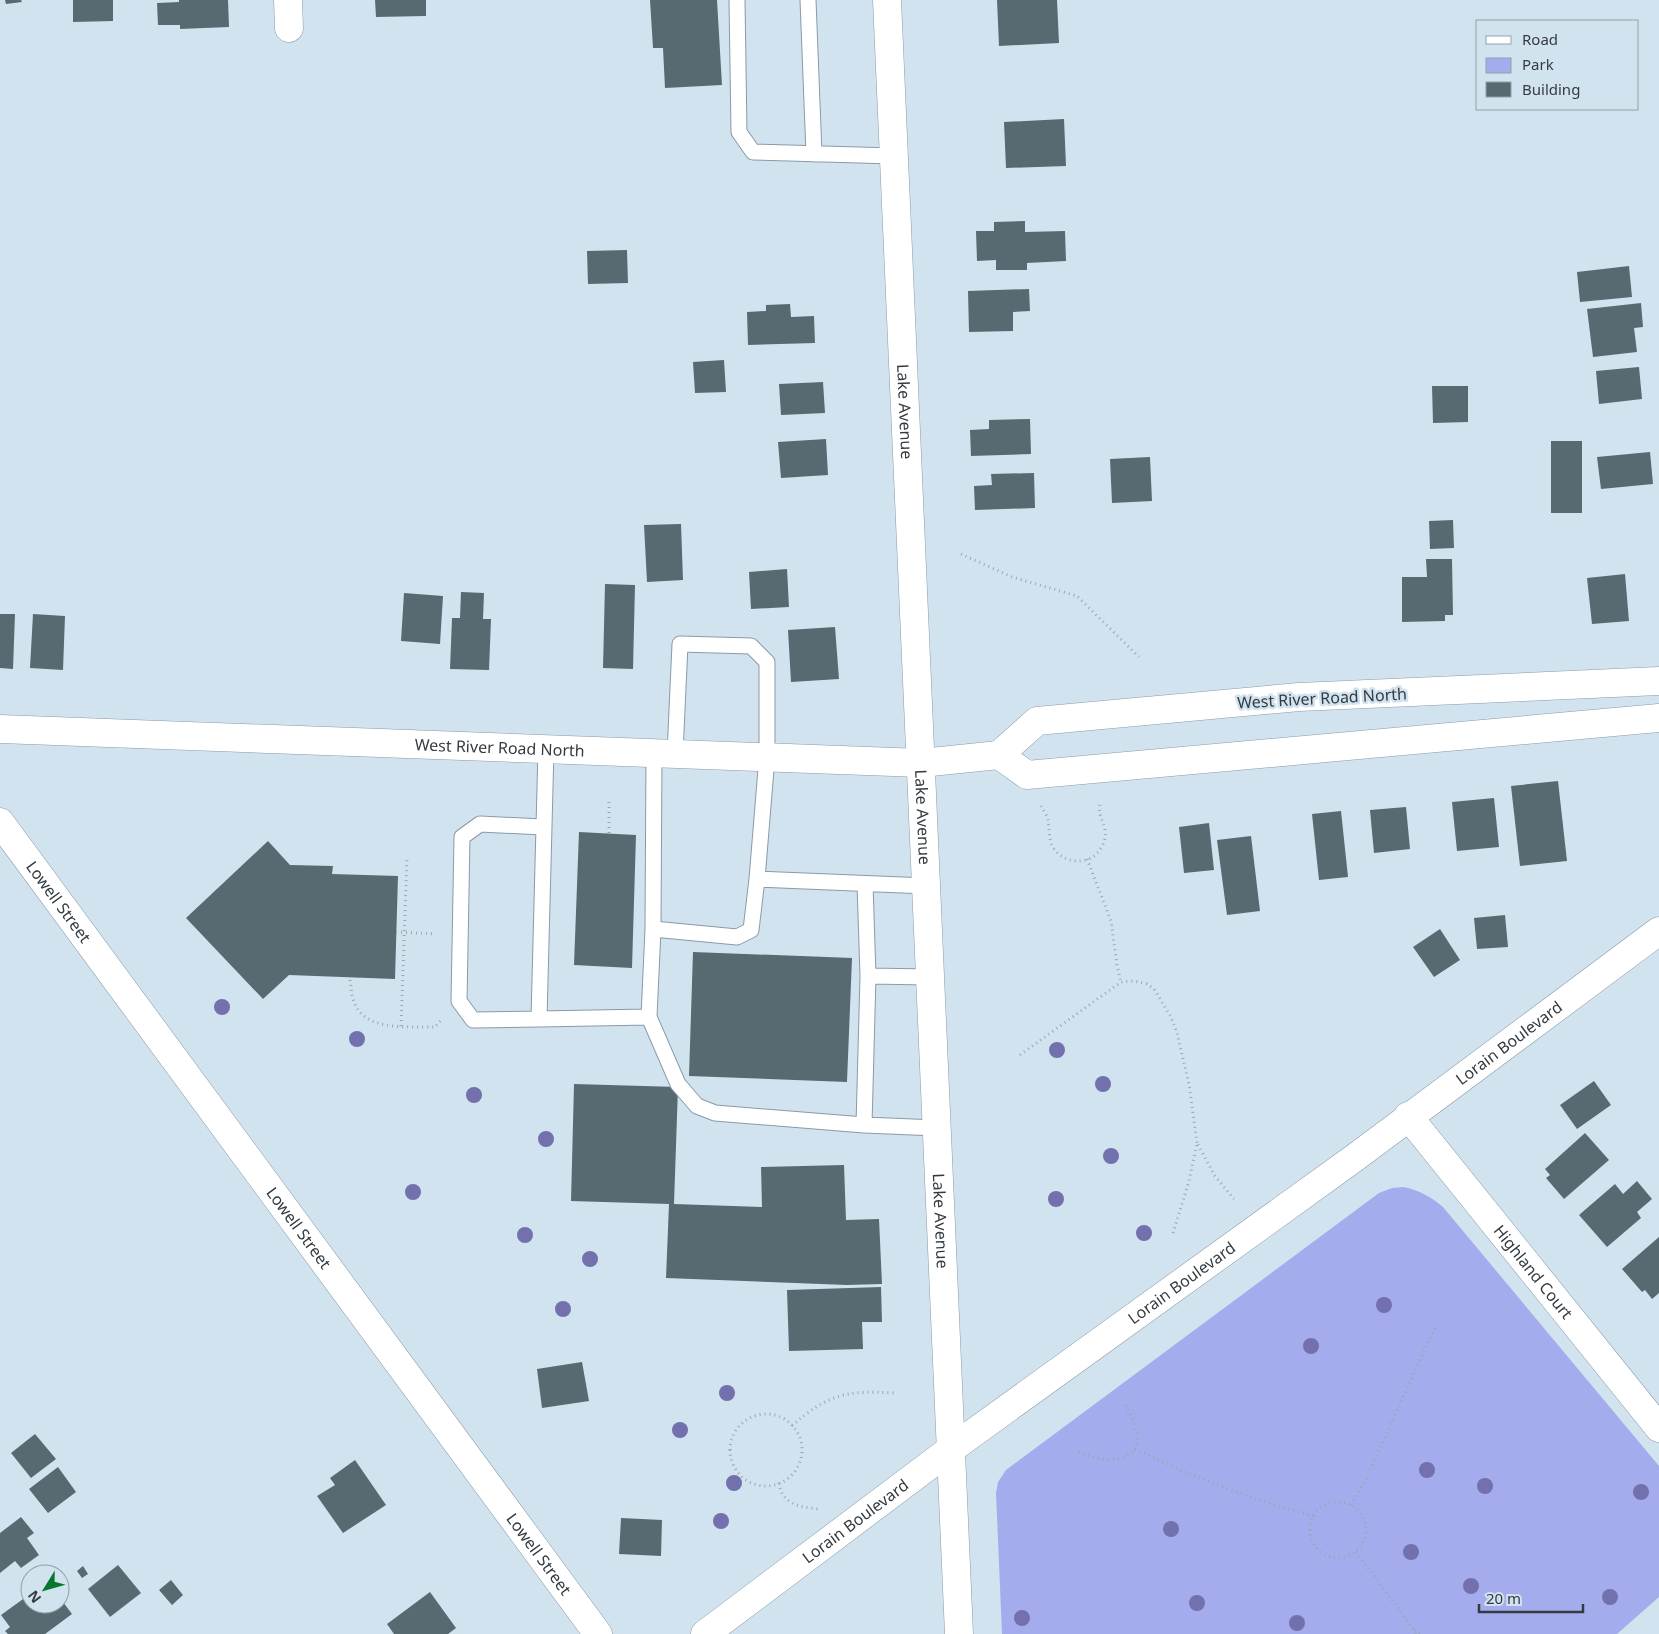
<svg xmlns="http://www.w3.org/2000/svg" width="1659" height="1634" viewBox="0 0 1659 1634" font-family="'Noto Sans',sans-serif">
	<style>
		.green { fill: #a4aced }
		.building { fill: #576a71 }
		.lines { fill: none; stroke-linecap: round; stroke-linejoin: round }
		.service-casing { stroke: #8a9aa6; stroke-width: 17 }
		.minor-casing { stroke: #8a9aa6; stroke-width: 29 }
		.tertiary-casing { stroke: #8a9aa6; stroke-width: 29 }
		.secondary-casing { stroke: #8a9aa6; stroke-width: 29 }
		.path { stroke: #99a7b1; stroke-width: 3; stroke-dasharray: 1 4; stroke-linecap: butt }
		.service { stroke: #fff; stroke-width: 15 }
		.minor { stroke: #fff; stroke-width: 28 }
		.tertiary { stroke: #fff; stroke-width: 28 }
		.secondary { stroke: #fff; stroke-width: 28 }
		.tree { fill: #7270ad }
		.labels { text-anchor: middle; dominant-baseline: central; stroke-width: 5; stroke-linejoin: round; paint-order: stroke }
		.street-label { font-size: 16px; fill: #343b40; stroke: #d2e3f0 }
	</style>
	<rect width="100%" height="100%" fill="#d2e3f0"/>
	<path class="green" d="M1404,1187C1420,1191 1430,1196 1443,1207L1659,1466V1597L1617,1634H1002L996,1493L998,1482L1006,1470L1379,1193L1392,1188Z"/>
	<path class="building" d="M5,0H21L22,2L6,4Z
		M73,0H113V21L73,22Z
		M179,0H228L229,27L180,29V25H158L157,3L179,2Z
		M375,0H426V16L376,17Z
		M650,0H717L722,85L665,88L663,48H653Z
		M997,0H1057L1059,43L999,46Z
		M1064,119L1066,166L1006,168L1004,122Z
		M1025,221V232L1065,231L1066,261L1027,263V270H996V260L977,261L976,231H994V222Z
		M627,250L628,283L588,284L587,251Z
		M1629,266L1632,297L1580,302L1577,272Z
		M1029,289L1030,311L1013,312V331L969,332L968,291Z
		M1641,303L1643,327L1634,328L1637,352L1593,357L1587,309Z
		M790,304L791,317L814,316L815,343L748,345L747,312L766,311V305Z
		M724,360L726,392L695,393L693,362Z
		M1639,367L1642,399L1599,404L1596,371Z
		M823,382L825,413L781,415L779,384Z
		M1432,386H1468V422L1433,423Z
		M1030,419L1031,454L971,456L970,430L989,429V420Z
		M826,439L828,475L781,478L778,442Z
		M1551,441H1582V513H1551Z
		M1650,452L1653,484L1601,489L1597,457Z
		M1150,457L1152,501L1112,503L1110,459Z
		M1034,473L1035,508L975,510L974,486L992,485L991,474Z
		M1453,520L1454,548L1430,549L1429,521Z
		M681,524L683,580L647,582L644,525Z
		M1426,559H1452L1453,615H1445V621L1402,622V577H1427Z
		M787,569L789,607L751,609L749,572Z
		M1625,574L1629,621L1592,624L1587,578Z
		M605,584L635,585L633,669L603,668Z
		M461,592L484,593L483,619H491L489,670L450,669L452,618H460Z
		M404,593L443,596L440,644L401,641Z
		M0,614H15L13,669L0,668Z
		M33,614L65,616L63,670L30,668Z
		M835,627L839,679L791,682L788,630Z
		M1558,781L1567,861L1520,866L1511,786Z
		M1494,798L1499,847L1457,851L1452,802Z
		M1406,807L1410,849L1374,853L1370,810Z
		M1341,811L1348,877L1319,880L1312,814Z
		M1209,823L1214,870L1184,873L1179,827Z
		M579,832L636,835L632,968L574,965Z
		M1251,836L1260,911L1227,915L1217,840Z
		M268,841L290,865L333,866L332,874L398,876L395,979L289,975L263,999L186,918Z
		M1505,915L1508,947L1477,949L1474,918Z
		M1440,929L1460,960L1434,977L1413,947Z
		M693,952L852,958L847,1082L689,1076Z
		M1594,1081L1611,1105L1577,1129L1560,1105Z
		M574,1084L678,1087L674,1204L762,1207L761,1167L844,1165L846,1220L879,1219L882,1284L847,1285L666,1278L669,1204L571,1201Z
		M1585,1133L1609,1160L1564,1199L1546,1178L1550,1175L1545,1169Z
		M1637,1181L1652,1199L1637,1212L1641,1218L1607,1247L1579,1215L1615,1184L1623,1194Z
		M1659,1237V1293L1652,1299L1645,1290L1642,1292L1622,1269Z
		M881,1287L882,1322H862L863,1349L789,1351L787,1290Z
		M582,1362L589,1401L542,1408L537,1369Z
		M35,1434L56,1459L31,1478L11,1453Z
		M355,1460L386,1505L343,1533L317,1496L335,1485L330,1478Z
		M58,1467L76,1492L48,1513L29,1489Z
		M21,1517L34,1533L27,1538L39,1555L21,1568L15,1561L0,1573V1533Z
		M621,1518L662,1520L661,1556L619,1554Z
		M118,1565L141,1593L110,1617L88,1589Z
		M83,1566L88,1574L82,1578L77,1571Z
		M171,1580L183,1595L172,1605L159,1590Z
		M430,1592L456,1628L448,1634H394L387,1624Z
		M30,1594V1604H60V1598L72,1614L45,1634H8L5,1631L10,1627L1,1615Z"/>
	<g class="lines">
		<g class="service-casing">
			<path id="service" d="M737,0L739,132L753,152L894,156
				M808,0L814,154
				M546,749L539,1019L649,1017L653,929L737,937L751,930L757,879L767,757V662L751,646L680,644L675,754
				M757,879L927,886
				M865,884L868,976
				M653,929L654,753
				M649,1017L678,1084L697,1106L715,1113L864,1125L937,1128
				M539,1019L473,1020L459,1001L462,837L480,824L543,827
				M864,1125L868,976L930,977"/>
		</g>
		<g class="minor-casing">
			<g id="minor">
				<path d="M288,0L289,28"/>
				<path id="s1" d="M0,822L598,1634"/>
				<path id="s2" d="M1408,1116L1659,1428"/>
			</g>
		</g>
		<g class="tertiary-casing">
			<g id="tertiary">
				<path id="s3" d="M887,0L959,1634"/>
				<path d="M1659,681L1299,697L1037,721L999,755L1027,775L1659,718"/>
				<path id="s4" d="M0,729L921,763L999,755"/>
			</g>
		</g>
		<g class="secondary-casing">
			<g id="secondary">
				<path id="s5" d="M705,1634L951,1449L1353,1159L1659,931"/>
			</g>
		</g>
		<path class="path" d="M961,554L1012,577L1077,596L1139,657
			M1041,806C1043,810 1047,815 1048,820C1049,827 1049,835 1051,843C1056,857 1073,864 1086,860C1096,857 1103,848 1105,838C1108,824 1095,816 1101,801
			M609,833V802
			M1087,859L1111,921L1117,965L1121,982
			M396,932L436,934
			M350,980C351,985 351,990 352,995C359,1033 406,1026 435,1027L442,1019
			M401,1026L407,858
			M1020,1055L1121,982L1134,981L1147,984L1154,989L1171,1017L1177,1033L1189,1084L1197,1143
			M1173,1233L1189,1181L1197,1143L1215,1176L1234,1199
			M730 1450a36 36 0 1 1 72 0a36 36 0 1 1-72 0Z
			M792,1426C827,1394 848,1390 894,1393
			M1135,1449C1193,1477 1252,1500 1314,1516
			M1079,1452C1087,1454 1096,1459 1105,1459C1121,1461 1140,1454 1137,1435C1135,1423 1129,1412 1124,1402
			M779,1483C782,1504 799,1507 818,1509
			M1310 1530a28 28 0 1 1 56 0a28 28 0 1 1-56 0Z
			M1351,1505L1366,1479L1435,1327
			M1356,1552L1414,1630
			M1415,1634L1414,1630L1421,1634"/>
		<use href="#service" class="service"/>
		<use href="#minor" class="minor"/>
		<use href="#tertiary" class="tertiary"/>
		<use href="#secondary" class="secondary"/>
	</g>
	<g class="tree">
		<circle cx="222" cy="1007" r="8"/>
		<circle cx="357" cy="1039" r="8"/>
		<circle cx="1057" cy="1050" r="8"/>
		<circle cx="1103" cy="1084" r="8"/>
		<circle cx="474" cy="1095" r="8"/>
		<circle cx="546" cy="1139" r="8"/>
		<circle cx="1111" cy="1156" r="8"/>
		<circle cx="413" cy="1192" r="8"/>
		<circle cx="1056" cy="1199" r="8"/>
		<circle cx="1144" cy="1233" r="8"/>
		<circle cx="525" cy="1235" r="8"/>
		<circle cx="590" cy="1259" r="8"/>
		<circle cx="1384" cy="1305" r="8"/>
		<circle cx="563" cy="1309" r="8"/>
		<circle cx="1311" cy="1346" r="8"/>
		<circle cx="727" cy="1393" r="8"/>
		<circle cx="680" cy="1430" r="8"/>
		<circle cx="1427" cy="1470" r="8"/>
		<circle cx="734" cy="1483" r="8"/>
		<circle cx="1485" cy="1486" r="8"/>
		<circle cx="1641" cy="1492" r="8"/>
		<circle cx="721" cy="1521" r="8"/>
		<circle cx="1171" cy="1529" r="8"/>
		<circle cx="1411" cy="1552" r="8"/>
		<circle cx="1471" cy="1586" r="8"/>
		<circle cx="1610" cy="1597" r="8"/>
		<circle cx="1197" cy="1603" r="8"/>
		<circle cx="1022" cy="1618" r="8"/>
		<circle cx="1297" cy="1623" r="8"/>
	</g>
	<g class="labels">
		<g class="street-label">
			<text stroke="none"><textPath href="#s3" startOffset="412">Lake Avenue</textPath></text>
			<text transform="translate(1322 698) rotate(-3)">West River Road North</text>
			<text stroke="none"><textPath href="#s4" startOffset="500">West River Road North</textPath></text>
			<text stroke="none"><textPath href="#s3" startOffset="818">Lake Avenue</textPath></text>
			<text stroke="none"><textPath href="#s1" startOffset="99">Lowell Street</textPath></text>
			<text stroke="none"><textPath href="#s5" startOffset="998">Lorain Boulevard</textPath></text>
			<text stroke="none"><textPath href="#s3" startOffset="1222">Lake Avenue</textPath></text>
			<text stroke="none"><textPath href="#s1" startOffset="504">Lowell Street</textPath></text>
			<text stroke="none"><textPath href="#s2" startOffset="200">Highland Court</textPath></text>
			<text stroke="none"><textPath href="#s5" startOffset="592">Lorain Boulevard</textPath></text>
			<text stroke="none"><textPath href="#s5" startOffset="188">Lorain Boulevard</textPath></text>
			<text stroke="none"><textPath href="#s1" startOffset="909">Lowell Street</textPath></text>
		</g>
	</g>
	<rect x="1476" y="20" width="162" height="90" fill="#d2e3f0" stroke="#93a0aa"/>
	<rect x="1486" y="36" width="25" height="8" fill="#ffffff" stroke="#93a0aa"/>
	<text x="1522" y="45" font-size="15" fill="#343b40">Road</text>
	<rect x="1486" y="58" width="25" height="15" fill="#a4aced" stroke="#93a0aa"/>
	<text x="1522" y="70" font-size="15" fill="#343b40">Park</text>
	<rect x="1486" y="82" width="25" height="15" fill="#576a71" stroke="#93a0aa"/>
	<text x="1522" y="95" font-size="15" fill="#343b40">Building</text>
	<g transform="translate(45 1589) rotate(233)"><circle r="24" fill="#d2e3f0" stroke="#93a0aa"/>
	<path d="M0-4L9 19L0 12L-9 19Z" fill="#06782d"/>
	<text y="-8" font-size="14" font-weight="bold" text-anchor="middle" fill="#343b40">N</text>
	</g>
	<path d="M1479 1604v8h104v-8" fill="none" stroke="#343b40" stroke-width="2.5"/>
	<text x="1486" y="1604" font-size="15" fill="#343b40" stroke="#d2e3f0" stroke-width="4" paint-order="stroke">20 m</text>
</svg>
